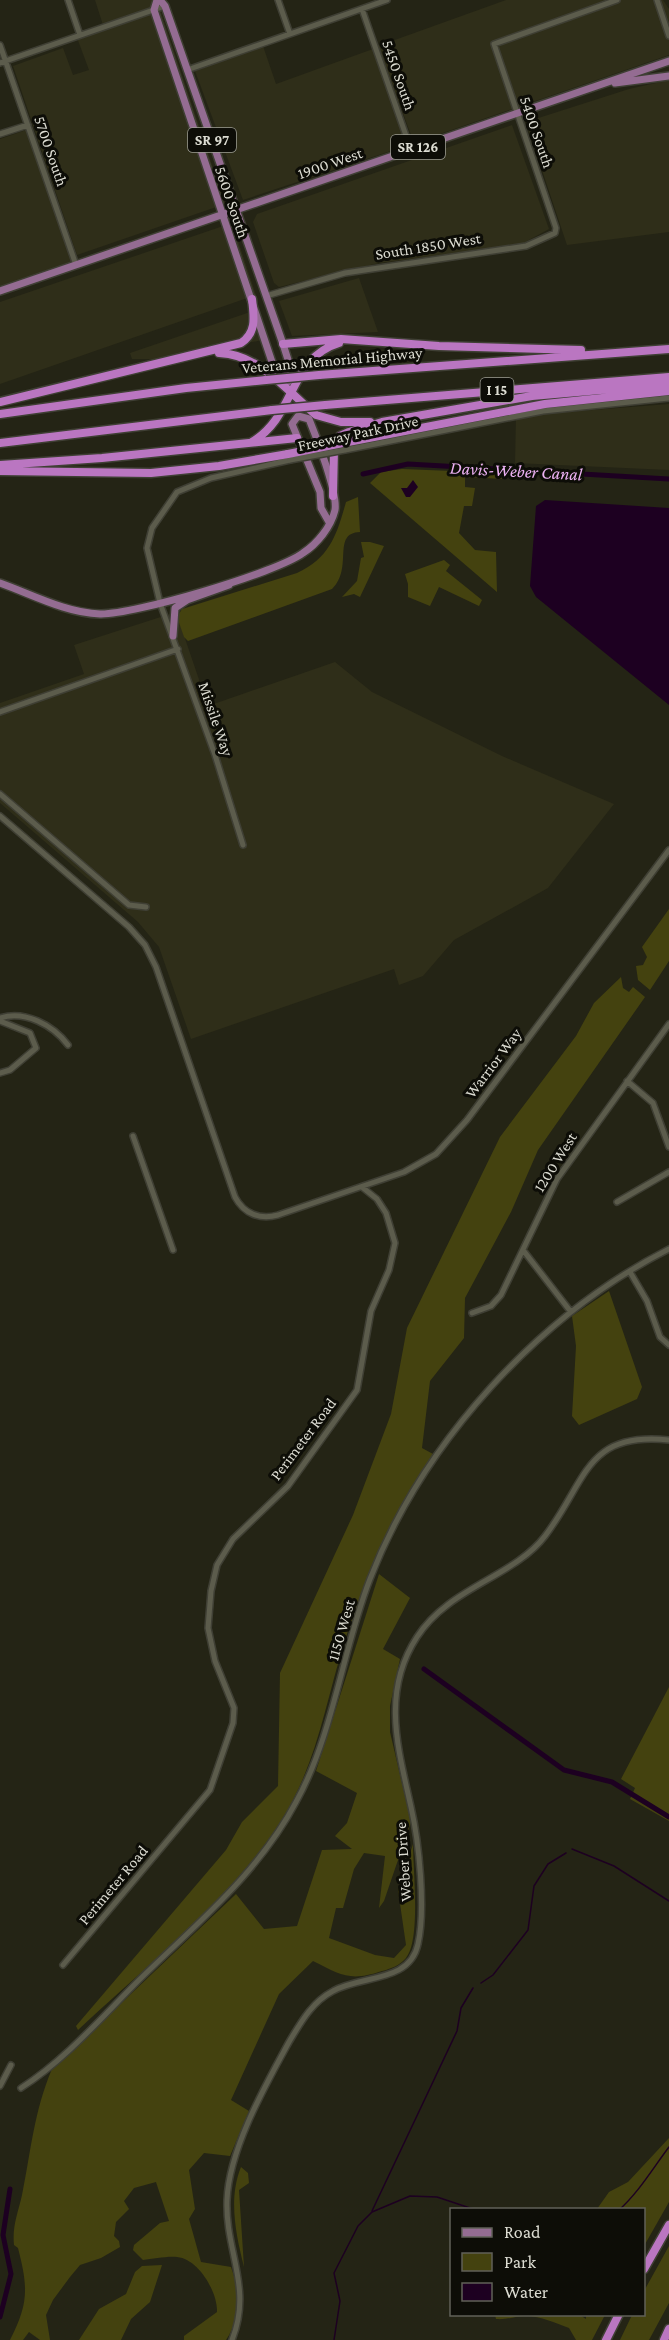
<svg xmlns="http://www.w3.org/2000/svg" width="669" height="2340" viewBox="0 0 669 2340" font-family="'Crimson Pro',serif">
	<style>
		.built { fill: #2f2e19 }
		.green { fill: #44420f }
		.water { fill: #1d0021 }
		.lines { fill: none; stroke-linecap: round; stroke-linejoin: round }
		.stream { stroke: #1d0021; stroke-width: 1.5 }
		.canal { stroke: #1d0021; stroke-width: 5 }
		.minor-casing { stroke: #3f3f34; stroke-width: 8 }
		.major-casing { stroke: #3f3f34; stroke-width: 10 }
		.highway-casing { stroke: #3f3f34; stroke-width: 11 }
		.minor { stroke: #5c5c4c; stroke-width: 5 }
		.major { stroke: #946c92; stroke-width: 7 }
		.highway { stroke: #ba76c1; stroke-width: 8 }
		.minor-bridge-casing { stroke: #3f3f34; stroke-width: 8; stroke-linecap: butt }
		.highway-bridge-casing { stroke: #3f3f34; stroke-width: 11; stroke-linecap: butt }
		.minor-bridge { stroke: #5c5c4c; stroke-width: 5 }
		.highway-bridge { stroke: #ba76c1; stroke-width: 8 }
		.labels { text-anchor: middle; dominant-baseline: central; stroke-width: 6; stroke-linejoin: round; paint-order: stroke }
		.shield { fill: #0d0d07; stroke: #9e9e95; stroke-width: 1.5 }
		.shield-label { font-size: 15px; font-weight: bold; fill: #dcdcd2 }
		.street-label { font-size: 16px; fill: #dcdcd2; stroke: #0d0d07 }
		.water-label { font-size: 18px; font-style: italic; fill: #ecb1f3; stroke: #0d0d07 }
	</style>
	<rect width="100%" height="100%" fill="#242415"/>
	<path class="built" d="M95,0H157L225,204L77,255L13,66L63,48L73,75L89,70L76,35L103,25Z
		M506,0H663L669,9V55L414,143L378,46Z
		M263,46L276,84L373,49L406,146L243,200L195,71Z
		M669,80V232L567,245L526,122L629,89Z
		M512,125L549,229L520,245L379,263L279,287L274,283L253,222L257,214Z
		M26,130L72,263L0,288V139Z
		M232,223L256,295L0,384V302Z
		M359,278L378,332L292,336L279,301Z
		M259,309L268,339L162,359H132L130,353Z
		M669,404V470L515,463L516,416Z
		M176,612L208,706L335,662L372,692L502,756L614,804L548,888L454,940L423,976L399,985L394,969L191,1039L159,947L138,922L0,803V703L84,674L74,645Z"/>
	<path class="green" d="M402,469L503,473V479L465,477V487L475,488L472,506H464L459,533L475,550L496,552L497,592L370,483L381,472Z
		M358,497L360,532C331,533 354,568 332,589L188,641L184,637L177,617L182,609L297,573C330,558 337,534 346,502Z
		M361,542H370L384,546L360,597L354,594L342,597L357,581L361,558L364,557Z
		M444,560L450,565L446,571L482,600L479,606L439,587L430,606L408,597V584L405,574Z
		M669,909V961L650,990L638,980L636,966L643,965L647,957L642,947Z
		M621,977L623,988L629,992L633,987L645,997L538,1150L511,1212L465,1298L464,1338L430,1381L422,1448L433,1454C394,1512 366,1576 344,1643C328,1695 319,1749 294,1798C253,1881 146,1966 78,2030L76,2026L226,1850L242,1822L278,1786L280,1673L353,1515L391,1414L407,1328L500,1137L576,1036L594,1003Z
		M609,1291L642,1387L637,1399L579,1425L572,1416L576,1346L572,1316Z
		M379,1574L410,1598L383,1649L400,1659L390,1706V1732L411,1822L384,1901L379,1908L385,1856L364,1853L354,1869L343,1908H336L329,1938L375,1955L394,1958L406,1945L398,1890L413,1844C413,1869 421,1940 406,1958C400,1965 391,1969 382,1971C350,1982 341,1975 313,1961L279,1994L231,2100L249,2111L230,2156L204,2153L189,2170L195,2209L189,2219L201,2262L231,2267C240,2292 241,2317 226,2340H184V2336L217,2312C218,2293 199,2259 177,2257C167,2256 153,2259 143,2260L133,2250L134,2245L160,2223L169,2221L156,2182L134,2188L124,2201L129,2209L116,2222L114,2236L119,2241L120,2247L101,2258L80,2265L70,2277L53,2300L46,2315L50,2340H40L29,2332L23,2340H10C29,2303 28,2287 18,2248L14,2245C12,2226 18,2213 22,2195C31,2151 34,2111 52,2069L236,1894L264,1929L297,1926L322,1850L352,1849L335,1836L347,1823L357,1793L316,1771Z
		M669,1687V1821L630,1799L635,1788L621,1779Z
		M669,2138V2202L644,2246V2210L597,2209L609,2192L628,2182Z
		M241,2167L248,2173L249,2183L239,2190L244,2267C236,2235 228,2199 241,2167Z
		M669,2246V2303L649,2340H620L632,2315L644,2314V2291Z
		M162,2265L150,2302L131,2319L121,2340H79L99,2309L126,2294L135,2272L142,2266Z
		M495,2315H580L586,2319V2315H605L592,2340H576L569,2328C555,2323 541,2316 526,2316C516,2316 507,2320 496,2319Z"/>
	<path class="water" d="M413,480L418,487L410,497H406L401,488H407Z
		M545,500L669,508V705L536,597L530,586L536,506Z"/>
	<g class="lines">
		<path class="stream" d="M572,1849L614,1866L669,1901
			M481,1983L493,1975L528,1930L534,1886L548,1864L566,1853
			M619,2210C639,2192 653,2168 669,2147
			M372,2211L457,2031L461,2008L473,1988
			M334,2340L340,2301L334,2273L358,2226L372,2212L410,2196L437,2197L476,2210"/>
		<path class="canal" d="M363,474L408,464L669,479
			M424,1669L564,1770L612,1782L669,1817
			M0,2317L11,2274L3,2235L10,2189"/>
		<g class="minor-casing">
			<path id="minor" d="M68,0L80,35
				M278,0L290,34
				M657,0L669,36
				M362,9L411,150
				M0,45L76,265
				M0,63L165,6
				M187,70L387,0
				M0,134L28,125
				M266,296L345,273L526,246L555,233L556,228L494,44L617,0
				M345,450L543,411L669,398
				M0,712L178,649
				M0,794L129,905L146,907
				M0,816L129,927L145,945L156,967L235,1197C244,1214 260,1220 278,1215L404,1172L436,1154L467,1120L669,850
				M243,845L215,755L160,603L147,548L152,528L177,492L211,478L290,460
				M0,1018C25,1010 53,1025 68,1045
				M0,1021L30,1033L36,1048L10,1070L0,1073
				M627,1081L653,1103L669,1147
				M133,1136L173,1250
				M617,1202L669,1172
				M523,1250L571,1312
				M630,1272L647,1301L660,1337L669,1345
				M472,1313L491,1306L501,1295L557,1179L669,1024
				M63,1965L210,1790L233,1723L234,1708L215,1661L208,1628L211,1591L217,1565L233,1539L288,1486L357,1390L371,1311L389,1270L395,1243L386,1213L377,1199L362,1187
				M0,2086L11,2065
				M21,2088C65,2060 101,2018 138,1981C195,1925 258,1874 296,1802C334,1733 342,1651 370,1579C423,1442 539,1315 669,1249
				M232,2340C253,2288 225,2251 227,2200C229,2149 265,2086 289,2042C301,2022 312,2002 333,1991C361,1975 410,1983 418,1944C426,1909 419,1842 411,1807C398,1748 381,1692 417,1637C449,1587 514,1577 545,1536C587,1481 585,1431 669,1440"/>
		</g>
		<g class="major-casing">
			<path id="major" d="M157,0L154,10L274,368L285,372
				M160,0L165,6L283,344L290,366L285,372L288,382
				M615,83L669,76
				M0,291L669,61
				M298,416L292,424L320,492L321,508L329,522
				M0,583C31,594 66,613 100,614C133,615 276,573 303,553C317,544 331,527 335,510C338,493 316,436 309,419L298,416
				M173,636L175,608L187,600L229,585"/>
		</g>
		<g class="highway-casing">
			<path id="highway" d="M283,344L341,339L439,346L581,350
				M219,353C259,354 287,391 316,415L341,422H370
				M319,375L669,349
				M0,402L241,343C257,332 254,317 252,299
				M325,405L669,377
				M0,414L186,388L266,380
				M252,442C296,416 289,358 339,343
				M0,443L272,410
				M343,443L545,404L669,391
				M0,465L102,458L297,438
				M0,471L151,473L219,466L288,454
				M333,496L334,449L340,436L349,432L382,422L532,396L669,384
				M644,2269L669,2225
				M606,2340L619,2314
				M664,2340L669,2329"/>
		</g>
		<use href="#minor" class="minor"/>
		<use href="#major" class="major"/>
		<use href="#highway" class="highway"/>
		<g class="minor-bridge-casing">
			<path id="minor-bridge" d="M290,460L345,450"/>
		</g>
		<g class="highway-bridge-casing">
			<path id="highway-bridge" d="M266,380L319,375
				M272,410L325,405
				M288,454L343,443"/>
		</g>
		<use href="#minor-bridge" class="minor-bridge"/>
		<use href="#highway-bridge" class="highway-bridge"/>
	</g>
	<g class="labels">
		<g class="shield">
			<rect x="188" y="128" width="48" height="24" rx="4.5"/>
			<rect x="391" y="135" width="54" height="24" rx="4.5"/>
			<rect x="480.5" y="378" width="33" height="24" rx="4.5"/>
		</g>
		<g class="shield-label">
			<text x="212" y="140">SR 97</text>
			<text x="418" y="147">SR 126</text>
			<text x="497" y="390">I 15</text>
		</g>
		<g class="street-label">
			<text transform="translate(399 75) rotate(71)">5450 South</text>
			<text transform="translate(537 132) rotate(71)">5400 South</text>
			<text transform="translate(51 151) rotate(71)">5700 South</text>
			<text transform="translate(330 163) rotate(-19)">1900 West</text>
			<text transform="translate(232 202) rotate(71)">5600 South</text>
			<text transform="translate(428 246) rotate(-9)">South 1850 West</text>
			<text transform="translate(332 360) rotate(-5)">Veterans Memorial Highway</text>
			<text transform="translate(358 433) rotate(-12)">Freeway Park Drive</text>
			<text transform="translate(216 719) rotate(71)">Missile Way</text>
			<text transform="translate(493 1063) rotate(-53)">Warrior Way</text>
			<text transform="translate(555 1162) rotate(-58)">1200 West</text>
			<text transform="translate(303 1439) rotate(-53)">Perimeter Road</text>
			<text transform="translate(341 1630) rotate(-74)">1150 West</text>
			<text transform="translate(403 1862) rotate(-94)">Weber Drive</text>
			<text transform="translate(113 1885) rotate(-50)">Perimeter Road</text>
		</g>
		<g class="water-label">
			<text transform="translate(516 471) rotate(3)">Davis-Weber Canal</text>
		</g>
	</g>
	<rect x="450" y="2208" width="195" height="108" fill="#0d0d07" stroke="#606058" stroke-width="1.5"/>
	<rect x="462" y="2228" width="30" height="9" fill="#946c92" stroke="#606058" stroke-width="1.5"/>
	<text x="504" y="2238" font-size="18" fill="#dcdcd2">Road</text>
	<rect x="462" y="2253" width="30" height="18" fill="#44420f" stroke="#606058" stroke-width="1.5"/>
	<text x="504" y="2268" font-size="18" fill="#dcdcd2">Park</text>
	<rect x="462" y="2283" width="30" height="18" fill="#1d0021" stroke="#606058" stroke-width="1.5"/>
	<text x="504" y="2298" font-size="18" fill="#dcdcd2">Water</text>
</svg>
